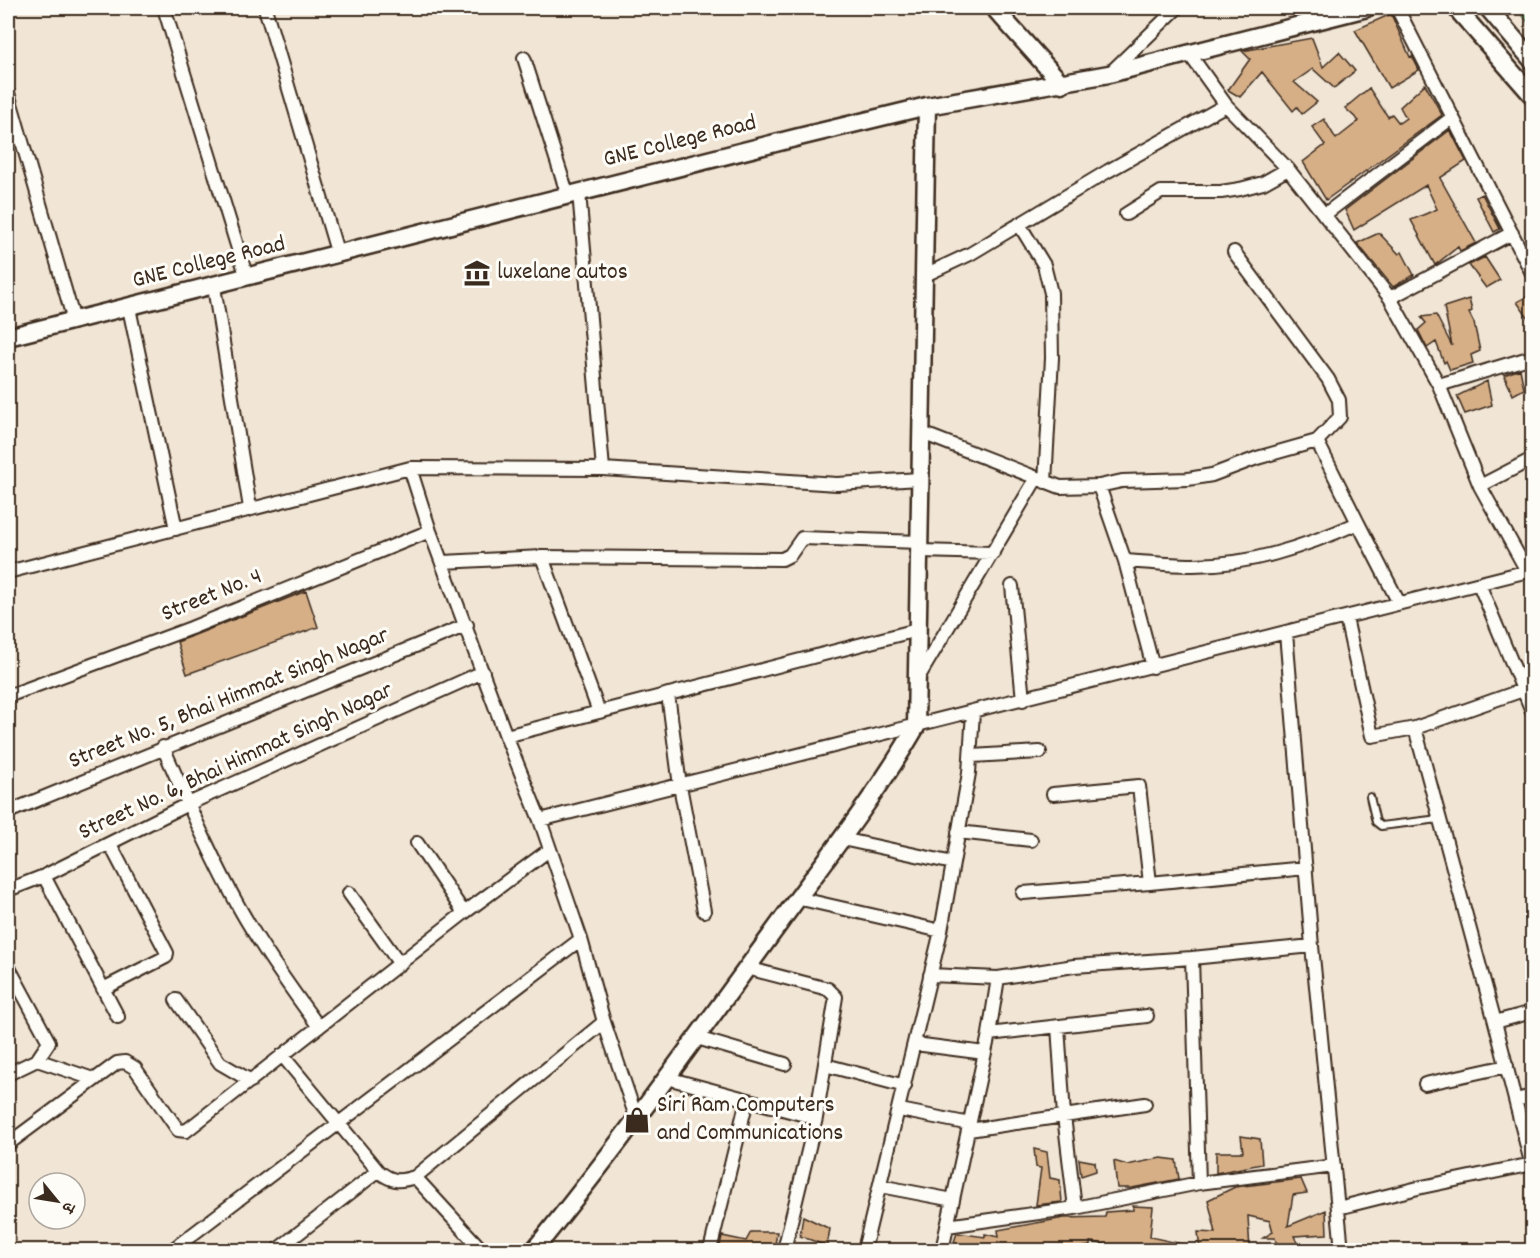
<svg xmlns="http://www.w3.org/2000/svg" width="1540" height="1258" viewBox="0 0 1540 1258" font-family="Dekko,'Playpen Sans Deva',sans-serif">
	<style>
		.green { fill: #a9edb8; stroke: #728c6b; stroke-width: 1.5 }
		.building { fill: #d6af87; stroke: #3b2a1e; stroke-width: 1.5 }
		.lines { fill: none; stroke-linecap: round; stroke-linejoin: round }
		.lane-casing { stroke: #3b2a1e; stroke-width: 10 }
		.street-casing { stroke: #3b2a1e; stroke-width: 16 }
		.secondary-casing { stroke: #3b2a1e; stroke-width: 21 }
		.lane { stroke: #fdfcf7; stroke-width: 6 }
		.street { stroke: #fdfcf7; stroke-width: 12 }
		.secondary { stroke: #fdfcf7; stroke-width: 16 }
		.labels { text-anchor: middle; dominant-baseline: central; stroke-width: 6; stroke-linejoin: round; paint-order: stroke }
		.street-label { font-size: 24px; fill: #3b2a1e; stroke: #fdfcf7 }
		.poi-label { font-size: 24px; fill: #3b2a1e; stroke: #fdfcf7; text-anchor: start }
	</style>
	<rect width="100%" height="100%" fill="#f1e5d5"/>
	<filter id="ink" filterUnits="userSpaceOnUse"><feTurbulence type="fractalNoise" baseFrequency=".0167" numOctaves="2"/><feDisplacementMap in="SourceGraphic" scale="12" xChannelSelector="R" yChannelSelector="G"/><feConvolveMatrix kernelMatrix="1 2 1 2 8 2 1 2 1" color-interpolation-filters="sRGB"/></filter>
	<g filter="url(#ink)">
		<path class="green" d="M1516,8H1532V27Z"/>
		<path class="building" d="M1391,14L1410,57L1412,56L1419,70L1389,88L1355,30Z
			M1312,38L1323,67L1339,52L1355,71L1334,88L1313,69L1294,82L1317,102L1302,114L1297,107L1293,111L1262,72L1240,97L1228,90L1250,59L1242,51Z
			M1425,84L1442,115L1326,200L1303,162L1325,145L1312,127L1324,119L1336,139L1359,121L1345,108L1369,88L1388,117L1392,114L1399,123L1406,118L1400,107Z
			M1450,130L1466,161L1440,178L1476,243L1460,251L1458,247L1435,265L1411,220L1437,209L1426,185L1354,230L1345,210Z
			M1482,194L1500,229L1494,232L1476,197Z
			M1379,233L1399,254L1402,252L1414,275L1393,287L1357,243Z
			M1485,257L1500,280L1486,288L1469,265Z
			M1533,293V325L1517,302Z
			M1469,299L1472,311L1469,313L1474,323L1480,351L1471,355L1473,363L1450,370L1446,361L1444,363L1436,342L1427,348L1418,330L1426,323L1421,317L1436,315L1452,346L1444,307Z
			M1520,369L1524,389L1513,395L1504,375Z
			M1487,381L1492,405L1465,414L1457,396Z
			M306,591L318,627L187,674L177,642Z
			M1241,1136L1260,1139L1262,1164L1216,1173V1152H1243Z
			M1034,1149L1047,1152L1050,1178L1060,1180L1062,1202L1036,1205L1041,1168L1036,1167Z
			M1161,1158L1176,1160L1179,1179L1132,1188H1117L1114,1161L1127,1165Z
			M1079,1159L1095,1162L1096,1171L1081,1176Z
			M1301,1179L1307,1193L1293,1195L1288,1226L1326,1210L1327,1234L1294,1236L1300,1249L1279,1251L1275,1238H1263L1273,1232L1270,1221L1248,1216L1250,1251H1200L1198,1232L1216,1233L1208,1200L1235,1187Z
			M1133,1206L1153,1207L1150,1237L1187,1245V1251H1128V1248L1090,1242V1246L1060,1251H951L957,1233L985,1237V1234L999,1237L998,1230L1064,1218L1105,1217L1106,1212L1133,1210Z
			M803,1216L830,1229L827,1246L800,1236Z
			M751,1232H777L774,1251H719L722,1236L746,1241Z"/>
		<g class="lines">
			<g class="lane-casing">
				<path id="lane" d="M1370,797L1376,822L1381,826L1439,819"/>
			</g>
			<g class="street-casing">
				<path id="street" d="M164,8L247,278
					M265,8L338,255
					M1397,8L1532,273
					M524,58L568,196
					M1109,74L1177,8
					M8,93L74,321
					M1226,105L1288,169L1390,298L1439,385L1532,357
					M579,192L603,469
					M1126,214L1161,192H1221L1240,189L1263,183L1288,169
					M1324,215L1453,117
					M1019,224L1044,265L1051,293L1052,358L1045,482
					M925,275L970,254L1108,171L1226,105L1188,52
					M214,287L250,508
					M1390,298L1512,233
					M129,308L176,529
					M1439,385L1480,486
					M922,433L1060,487L1099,486L1125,561L1153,667
					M1099,486L1122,481L1188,479L1212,475L1257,458L1317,441L1340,417L1339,400L1328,379L1234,252
					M1358,523L1399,603
					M920,551L993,553
					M542,557L599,712
					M1125,561C1146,562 1168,565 1189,565C1248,566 1304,547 1358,523L1317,441
					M443,562L542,557L782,559L790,555L802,538L920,542
					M1527,571L1480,486L1532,459
					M8,572L410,468
					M1479,584L1532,711
					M1012,586L1023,700
					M1346,618L1372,736L1415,728L1523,690
					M1286,633L1312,946L1342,1250
					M918,678L1036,479
					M1519,678L1532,673
					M668,694L680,786L704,911
					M8,696L191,628L430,531
					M1415,728L1495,1022
					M506,736L430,531L410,468L603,469L837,484L920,479
					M163,747C187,801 211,857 240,909C263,950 291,989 319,1027
					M972,756L1040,752
					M8,812L467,625
					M540,820L1532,570
					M958,832L1031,840
					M842,839L953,863
					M417,843L464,913
					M44,876L118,1017
					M1150,883L1306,868
					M8,890L44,876L188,804L483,672
					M349,893L400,964
					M1023,893L1150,883L1139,786L1053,794
					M797,898L941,931
					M8,966L49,1042L37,1060L8,1074
					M747,968L828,989L836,997L816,1118L784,1250
					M930,975L998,978L989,1034L942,1250
					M998,978L1074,966L1192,958
					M103,989L166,957L167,953L110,844
					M176,1000L220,1063L251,1081
					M1532,1012L1495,1022L1532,1166
					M1058,1026L1064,1116L1075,1208
					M989,1034L1147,1016
					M697,1038L785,1064
					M915,1044L985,1053
					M282,1055L378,1171C392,1182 399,1182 415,1177L482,1250
					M37,1060L93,1079
					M825,1065L905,1086
					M667,1078L816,1118
					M1425,1084L1507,1066
					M1516,1100L1532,1096
					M900,1110L970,1124
					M637,1120L604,1022L581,939L540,820L506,736L917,630
					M969,1130L1145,1104
					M8,1144L117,1063L125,1062L135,1068L178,1130L186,1131L464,913L549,850
					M415,1177L604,1022
					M1199,1183L1192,958L1312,946
					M880,1186L953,1200
					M1338,1208L1422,1187L1532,1164
					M947,1226L1075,1208L1199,1183L1334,1166
					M172,1250L581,939
					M277,1250L378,1171
					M710,1250L747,1100
					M864,1250L941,931L969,773L973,712"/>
			</g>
			<g class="secondary-casing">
				<path id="secondary" d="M994,8L1062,84
					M1456,8L1532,95
					M1488,8L1532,60
					M8,337L799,137L927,106L1109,74L1367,8
					M534,1250C620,1144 699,1034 779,924C826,859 876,796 916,727L927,106"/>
			</g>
			<use href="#lane" class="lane"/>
			<use href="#street" class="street"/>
			<use href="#secondary" class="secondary"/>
		</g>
	</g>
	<defs>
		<g id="museum-bare" transform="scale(2.07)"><path d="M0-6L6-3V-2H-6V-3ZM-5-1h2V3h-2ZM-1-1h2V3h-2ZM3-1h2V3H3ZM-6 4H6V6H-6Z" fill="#3b2a1e" stroke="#fdfcf7" stroke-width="2.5" paint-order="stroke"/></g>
		<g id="shop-bare" transform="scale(2.07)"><path d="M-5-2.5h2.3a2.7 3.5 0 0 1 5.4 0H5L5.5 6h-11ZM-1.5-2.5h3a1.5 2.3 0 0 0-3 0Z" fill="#3b2a1e" stroke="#fdfcf7" stroke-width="2.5" paint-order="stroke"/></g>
	</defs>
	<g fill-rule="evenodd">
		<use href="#museum-bare" x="477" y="273"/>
		<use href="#shop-bare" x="637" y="1120"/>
	</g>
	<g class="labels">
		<g class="street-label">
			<text transform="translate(680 142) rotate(-14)">GNE College Road</text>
			<text transform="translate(209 263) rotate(-14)">GNE College Road</text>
			<text transform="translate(212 596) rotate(-22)">Street No. 4</text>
			<text transform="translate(229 699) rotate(-22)">Street No. 5, Bhai Himmat Singh Nagar</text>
			<text transform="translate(236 762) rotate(-25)">Street No. 6, Bhai Himmat Singh Nagar</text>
		</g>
		<g class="poi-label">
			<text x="497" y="273">luxelane autos</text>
			<text x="657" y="1106">Siri Ram Computers<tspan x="657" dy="28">and Communications</tspan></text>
		</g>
	</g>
	<rect width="1540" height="1258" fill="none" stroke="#fdfcf7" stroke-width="30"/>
	<rect x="15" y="15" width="1510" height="1228" fill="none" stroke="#3b2a1e" stroke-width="2" filter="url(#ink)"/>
	<g transform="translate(57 1201) rotate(120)"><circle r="28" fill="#fdfcf7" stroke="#afa8a0" stroke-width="1.5"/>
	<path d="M0-4.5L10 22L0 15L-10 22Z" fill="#3b2a1e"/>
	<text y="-9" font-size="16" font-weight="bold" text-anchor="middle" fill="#3b2a1e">उ</text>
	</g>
</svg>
